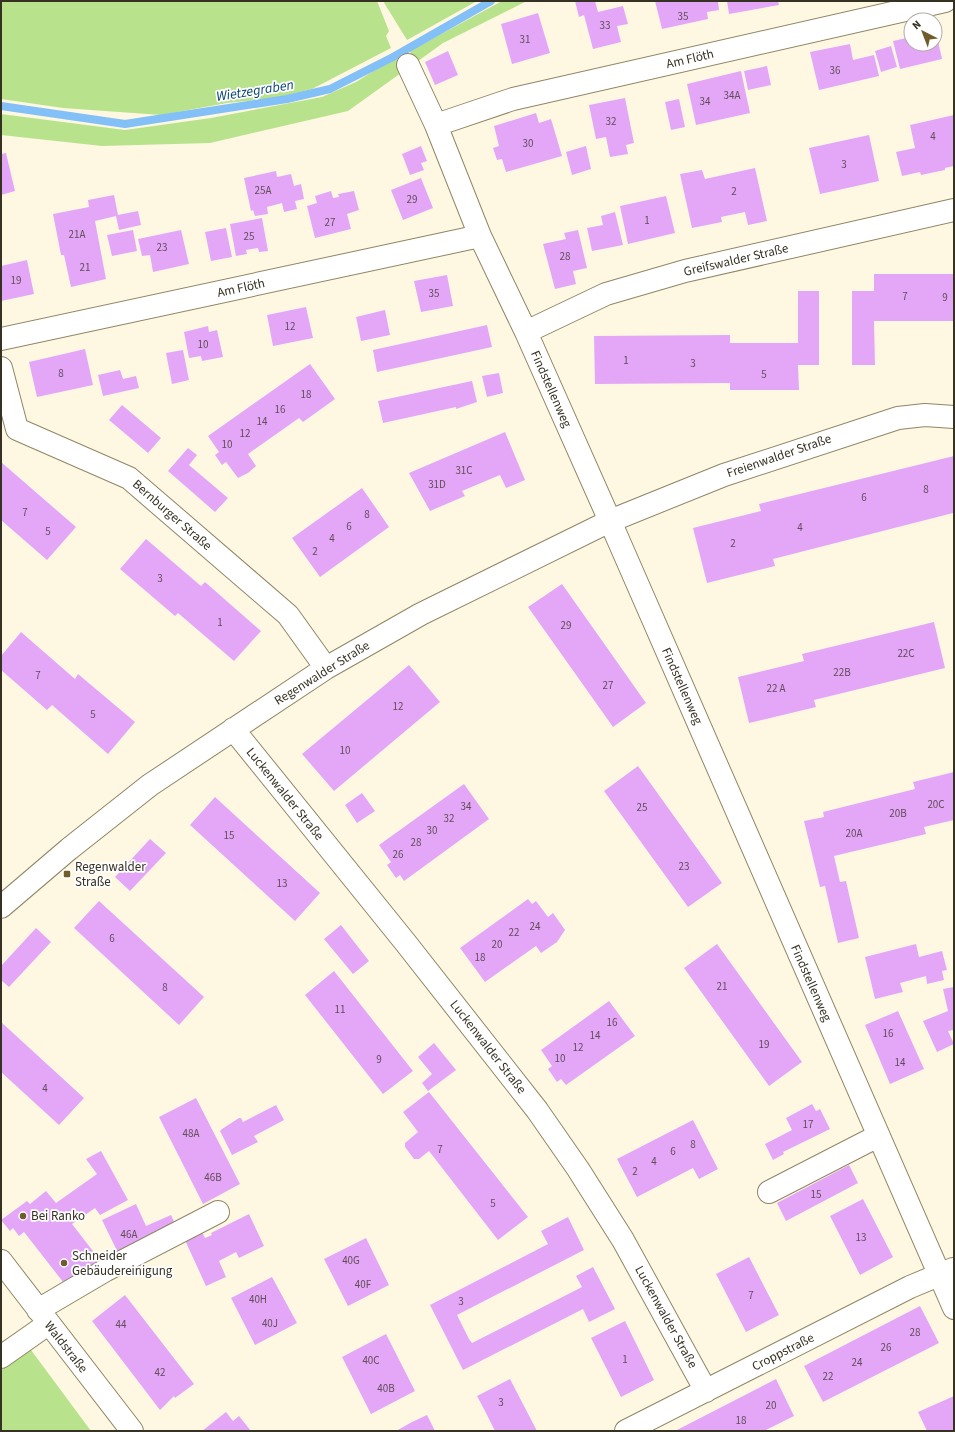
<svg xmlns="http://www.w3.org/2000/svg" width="955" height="1432" viewBox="0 0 955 1432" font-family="'Source Sans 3',sans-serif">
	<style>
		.green { fill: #b9e28d }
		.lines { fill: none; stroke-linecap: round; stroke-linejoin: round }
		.stream { stroke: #83c0f8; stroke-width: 8 }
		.building { fill: #e4a7f7 }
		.minor-casing { stroke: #908665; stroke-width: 24 }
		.minor { stroke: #fff; stroke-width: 22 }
		.poi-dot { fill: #705d2b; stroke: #fff; stroke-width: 1.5 }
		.labels { text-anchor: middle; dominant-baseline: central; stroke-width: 3.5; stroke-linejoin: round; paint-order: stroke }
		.number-label { font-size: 11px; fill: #614e58 }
		.street-label { font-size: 13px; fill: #353123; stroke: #fff }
		.poi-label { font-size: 13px; fill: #353123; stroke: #fff; text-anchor: start }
		.water-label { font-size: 14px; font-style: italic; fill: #054370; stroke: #fff }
	</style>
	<rect width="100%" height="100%" fill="#fef7e2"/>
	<path class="green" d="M1,1H377L389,31L386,36L391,48L312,89L276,98L227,103L161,115L63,108L1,99Z
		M383,1H477L407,40Z
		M502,1H527L443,43L414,64L410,51Z
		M396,57L401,67V73L348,111L210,143L102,146L1,135V114L125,130L211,118L322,97L356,82Z
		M31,1350L91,1431H1V1370Z"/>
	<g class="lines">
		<path class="stream" d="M1,106L125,124L287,99L330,89L393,57L491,1"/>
	</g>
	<path class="building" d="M575,1H595L598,12L623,6L628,24L617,26L621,42L593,49L584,15L579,17Z
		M655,1H718L719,10L707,12L708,19L662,29Z
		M727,1H778L779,5L729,14Z
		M538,13L550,53L512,64L501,24Z
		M936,32L942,59L900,69L893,41L911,37V44H935Z
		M850,44L853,60L874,55L879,76L819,90L810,52Z
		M891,46L897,67L881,72L875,51Z
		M448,51L458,75L435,85L425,62Z
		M767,66L771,85L748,90L744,71Z
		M741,71L750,113L696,125L687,84Z
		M625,98L634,143L626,145L628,154L610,157L606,137L596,139L589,105Z
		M679,99L685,127L671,130L665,102Z
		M536,113L539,123L551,119L562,156L506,172L502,159L497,160L493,148L499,146L494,126Z
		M954,115V166L945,168V170L921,175L920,172L902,176L896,152L915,148L910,125Z
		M869,135L879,181L820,194L809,148Z
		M421,146L427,161L421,163L424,170L410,175L402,154Z
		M586,146L591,169L572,175L566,152Z
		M6,153L15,191L1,195V154Z
		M755,168L767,221L748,225L745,212L721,217L722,222L692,228L680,174L702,170L705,179Z
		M276,171L277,177L291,174L294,186L301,184L304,199L295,201L297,209L284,212L282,203L267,207L268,214L255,216L253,210L251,211L244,178Z
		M421,178L433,208L403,220L391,190Z
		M331,191L333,198L339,197L338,194L354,191L359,210L347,214L351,229L315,238L307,206L317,203L315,196Z
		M114,195L118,215L138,211L141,225L119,230L116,216L95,221L106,279L71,287L64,255H61L53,214L89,207L88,200Z
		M666,196L675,233L628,244L620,206Z
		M615,212L623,245L592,251L587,228L603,225L601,216Z
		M262,218L268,251L259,252L258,248L246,250L247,254L236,256L230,224Z
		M226,228L232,257L211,261L205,232Z
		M133,230L137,251L112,256L107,235Z
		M181,230L189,264L153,272L150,255L142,256L138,239Z
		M578,230L587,268L573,271L576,284L555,289L543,244L566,239L564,233Z
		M27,260L34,294L1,301V266Z
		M874,274H954V321H874L875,365H852V291H874Z
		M447,275L453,306L421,312L414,281Z
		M798,291H819V365H798L799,390H730V383L595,384L594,336L730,335V343H798Z
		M306,307L313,338L273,346L267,315Z
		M385,310L390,335L361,341L356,317Z
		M487,325L492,347L377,372L373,350Z
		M208,326L209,332L217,330L223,357L202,361L201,356L189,358L184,332Z
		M85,349L93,385L37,397L29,362Z
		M183,350L189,380L172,384L166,353Z
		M310,364L335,399L303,422L299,418L248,454L256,466L248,473L238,478L226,462L222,465L215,455L219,452L208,436Z
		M120,370L123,379L136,376L139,388L103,396L98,375Z
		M499,373L503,393L487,397L482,376Z
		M472,381L477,402L456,409V407L383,423L378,401Z
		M122,405L161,438L148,453L109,420Z
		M505,432L525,480L506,488L500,475L462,491L465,496L430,511L409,473Z
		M188,448L197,455L189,465L228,498L215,512L168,471Z
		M954,456V515L953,513L773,559L775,566L707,583L693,528L761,511L759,504Z
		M1,462L76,527L47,560L1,520Z
		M362,488L389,527L320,577L292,538Z
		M146,539L201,586L205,582L261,631L234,661L178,613L175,616L120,569Z
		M562,584L646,703L613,727L528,607Z
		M934,622L945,668L814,700L816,707L749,723L738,677L804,661L802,654Z
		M21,632L75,679L78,674L135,722L108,754L52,705L47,710L1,670V656Z
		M409,665L440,702L334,791L302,754Z
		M638,766L722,883L688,907L604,791Z
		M954,772V820L924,827L926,834L834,856L840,882L846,881L859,938L838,943L825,886L820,887L804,821L824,817L823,812L915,789L913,782Z
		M464,784L489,819L404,881L400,875L396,878L387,865L391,862L379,845Z
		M362,793L375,811L357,823L345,805Z
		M215,797L320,893L295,921L190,825Z
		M150,839L166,853L130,891L115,877Z
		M528,899L532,904L536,901L548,917L553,913L565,930L557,942L541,953L536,946L485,982L460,948Z
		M99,901L204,997L179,1025L74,928Z
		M341,925L369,961L353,974L324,939Z
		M36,928L51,942L9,987L1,980V966Z
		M717,944L802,1062L769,1086L684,968Z
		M916,944L919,957L942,951L947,970L942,971L944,980L927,984L926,976L900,983L903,992L875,999L865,957Z
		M334,971L413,1071L383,1094L305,995Z
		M954,987V1030L948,1031L954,1044L937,1052L923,1021L948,1011L943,989Z
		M609,1001L635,1036L566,1085L561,1079L557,1082L548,1069L552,1066L541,1050Z
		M898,1011L924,1069L890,1084L865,1025Z
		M1,1022L84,1098L59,1125L1,1072Z
		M434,1043L456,1070L428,1091L422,1083L432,1074L418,1057Z
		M429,1092L528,1217L498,1240L429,1151L419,1159H414L405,1147V1143L418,1132L403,1112Z
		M196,1098L240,1184L203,1204L159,1117Z
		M812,1104L816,1111L820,1109L830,1129L783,1152L784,1154L773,1160L765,1144L792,1130L786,1118Z
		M276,1105L284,1120L254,1136L258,1142L232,1155L220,1131L222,1129L239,1118H241L243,1122Z
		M693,1120L718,1169L699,1179L693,1168L637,1197L617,1159Z
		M101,1151L128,1200L100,1215L95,1208L72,1224L103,1264L67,1287L24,1232L19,1236L13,1228L10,1231L1,1220L27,1201L30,1204L46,1191L56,1203L97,1174L86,1159Z
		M849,1165L858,1183L786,1221L777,1203Z
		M863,1199L893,1257L860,1275L830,1216Z
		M136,1204L146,1226L171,1215L178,1230L120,1257L102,1220Z
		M249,1214L264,1246L239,1258L236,1252L219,1261L226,1277L206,1286L184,1238L201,1230L205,1238L212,1235L211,1233Z
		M568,1217L584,1250L457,1315L469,1339L472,1343L582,1287L576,1276L593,1267L615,1309L589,1322L583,1309L463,1370L430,1305L548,1244L541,1231Z
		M366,1238L389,1285L348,1306L324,1259Z
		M749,1257L779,1315L746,1332L716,1274Z
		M272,1277L297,1323L255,1345L231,1298Z
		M125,1295L194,1384L175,1398L174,1396L160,1410L92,1321Z
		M920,1306L939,1343L823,1402L804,1366Z
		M625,1321L654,1380L621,1397L591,1338Z
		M386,1334L415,1391L371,1414L342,1357Z
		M510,1379L537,1431H495L485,1411L477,1396Z
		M776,1379L794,1416L764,1431H675Z
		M954,1396V1431H927L918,1412Z
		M226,1412L233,1421L239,1416L251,1431H202Z
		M427,1415L435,1431H396L412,1422Z"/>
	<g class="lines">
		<g class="minor-casing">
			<path id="minor" d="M408,65L436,125L480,236L526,332L610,521L954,1308
				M436,125L513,99L945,1
				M526,332L606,294L685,271L954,210
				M1,339L480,236
				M1,368L17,429L129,478L288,615L326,668
				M233,729L405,942L537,1110L578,1169L623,1240L706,1391
				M1,907L69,849L150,785L326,668L421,614L610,521L724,475L898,418L925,415L954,417
				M769,1192L878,1136
				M1,1261L132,1431
				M38,1310L106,1270L218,1212
				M1,1357L48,1324
				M626,1431L910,1287L953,1269"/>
		</g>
		<use href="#minor" class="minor"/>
	</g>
	<g class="poi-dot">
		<rect x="63" y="870" width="8" height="8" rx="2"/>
		<circle cx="23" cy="1216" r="4"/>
		<circle cx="64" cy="1263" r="4"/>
	</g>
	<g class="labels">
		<g class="number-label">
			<text x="683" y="16">35</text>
			<text x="605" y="25">33</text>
			<text x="525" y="39">31</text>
			<text x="835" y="70">36</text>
			<text x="732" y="95">34A</text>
			<text x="705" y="101">34</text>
			<text x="611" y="121">32</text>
			<text x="933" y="136">4</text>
			<text x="528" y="143">30</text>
			<text x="844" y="164">3</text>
			<text x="263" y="190">25A</text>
			<text x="734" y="191">2</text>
			<text x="412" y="199">29</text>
			<text x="647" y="220">1</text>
			<text x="330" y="222">27</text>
			<text x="77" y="234">21A</text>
			<text x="249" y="236">25</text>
			<text x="162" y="247">23</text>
			<text x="565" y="256">28</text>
			<text x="85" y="267">21</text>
			<text x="16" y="280">19</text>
			<text x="434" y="293">35</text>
			<text x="905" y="296">7</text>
			<text x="945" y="297">9</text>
			<text x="290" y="326">12</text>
			<text x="203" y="344">10</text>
			<text x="626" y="360">1</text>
			<text x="693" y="363">3</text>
			<text x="61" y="373">8</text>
			<text x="764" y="374">5</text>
			<text x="306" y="394">18</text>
			<text x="280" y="409">16</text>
			<text x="262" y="421">14</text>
			<text x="245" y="433">12</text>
			<text x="227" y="444">10</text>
			<text x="464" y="470">31C</text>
			<text x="437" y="484">31D</text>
			<text x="926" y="489">8</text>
			<text x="864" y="497">6</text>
			<text x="25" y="512">7</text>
			<text x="367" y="514">8</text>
			<text x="349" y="526">6</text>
			<text x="800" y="527">4</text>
			<text x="48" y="531">5</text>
			<text x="332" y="538">4</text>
			<text x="733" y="543">2</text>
			<text x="315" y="551">2</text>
			<text x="160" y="578">3</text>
			<text x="220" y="622">1</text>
			<text x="566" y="625">29</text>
			<text x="906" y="653">22C</text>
			<text x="842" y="672">22B</text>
			<text x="38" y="675">7</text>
			<text x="608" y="685">27</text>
			<text x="776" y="688">22 A</text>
			<text x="398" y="706">12</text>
			<text x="93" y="714">5</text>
			<text x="345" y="750">10</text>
			<text x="936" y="804">20C</text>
			<text x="466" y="806">34</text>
			<text x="642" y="807">25</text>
			<text x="898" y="813">20B</text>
			<text x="449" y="818">32</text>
			<text x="432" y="830">30</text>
			<text x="854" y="833">20A</text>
			<text x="229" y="835">15</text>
			<text x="416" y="842">28</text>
			<text x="398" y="854">26</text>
			<text x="684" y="866">23</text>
			<text x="282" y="883">13</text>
			<text x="535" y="926">24</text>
			<text x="514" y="932">22</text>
			<text x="112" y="938">6</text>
			<text x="497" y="944">20</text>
			<text x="480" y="957">18</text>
			<text x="722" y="986">21</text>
			<text x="165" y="987">8</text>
			<text x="340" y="1009">11</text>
			<text x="612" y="1022">16</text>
			<text x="888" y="1033">16</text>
			<text x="595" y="1035">14</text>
			<text x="764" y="1044">19</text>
			<text x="578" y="1047">12</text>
			<text x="560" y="1058">10</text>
			<text x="379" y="1059">9</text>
			<text x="900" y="1062">14</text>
			<text x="45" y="1088">4</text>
			<text x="808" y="1124">17</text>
			<text x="191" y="1133">48A</text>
			<text x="693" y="1144">8</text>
			<text x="440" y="1149">7</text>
			<text x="673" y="1151">6</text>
			<text x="654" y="1161">4</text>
			<text x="635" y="1171">2</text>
			<text x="213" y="1177">46B</text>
			<text x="816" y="1194">15</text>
			<text x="493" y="1203">5</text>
			<text x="129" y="1234">46A</text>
			<text x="861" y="1237">13</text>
			<text x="351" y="1260">40G</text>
			<text x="363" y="1284">40F</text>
			<text x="751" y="1295">7</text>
			<text x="258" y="1299">40H</text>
			<text x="461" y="1301">3</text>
			<text x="270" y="1323">40J</text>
			<text x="121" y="1324">44</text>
			<text x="915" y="1332">28</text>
			<text x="886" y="1347">26</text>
			<text x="625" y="1359">1</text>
			<text x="371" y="1360">40C</text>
			<text x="857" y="1362">24</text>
			<text x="160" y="1372">42</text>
			<text x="828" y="1376">22</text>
			<text x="386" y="1388">40B</text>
			<text x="501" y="1402">3</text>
			<text x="771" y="1405">20</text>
			<text x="741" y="1420">18</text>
		</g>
		<g class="street-label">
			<text transform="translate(690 59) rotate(-13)">Am Flöth</text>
			<text transform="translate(736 260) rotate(-13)">Greifswalder Straße</text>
			<text transform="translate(241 288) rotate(-12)">Am Flöth</text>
			<text transform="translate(551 389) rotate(66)">Findstellenweg</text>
			<text transform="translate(779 456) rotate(-19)">Freienwalder Straße</text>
			<text transform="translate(172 515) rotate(41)">Bernburger Straße</text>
			<text transform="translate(322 673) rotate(-32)">Regenwalder Straße</text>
			<text transform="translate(682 686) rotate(66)">Findstellenweg</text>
			<text transform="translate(285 794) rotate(51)">Luckenwalder Straße</text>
			<text transform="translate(811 983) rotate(66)">Findstellenweg</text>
			<text transform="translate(488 1047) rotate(52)">Luckenwalder Straße</text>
			<text transform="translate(666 1317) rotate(61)">Luckenwalder Straße</text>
			<text transform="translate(66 1347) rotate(52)">Waldstraße</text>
			<text transform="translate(783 1352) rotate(-27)">Croppstraße</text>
		</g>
		<g class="poi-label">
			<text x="75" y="867">Regenwalder<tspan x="75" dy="15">Straße</tspan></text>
			<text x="31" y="1216">Bei Ranko</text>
			<text x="72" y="1256">Schneider<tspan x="72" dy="15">Gebäudereinigung</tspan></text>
		</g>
		<g class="water-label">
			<text transform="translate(255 91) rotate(-9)">Wietzegraben</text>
		</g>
	</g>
	<rect width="955" height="1432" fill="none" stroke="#353123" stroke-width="4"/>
	<g transform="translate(923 32) rotate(318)"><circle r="19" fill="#ffffff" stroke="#aeada7"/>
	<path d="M0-3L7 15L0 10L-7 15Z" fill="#705d2b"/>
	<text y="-6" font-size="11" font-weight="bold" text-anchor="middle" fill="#353123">N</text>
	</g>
</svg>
